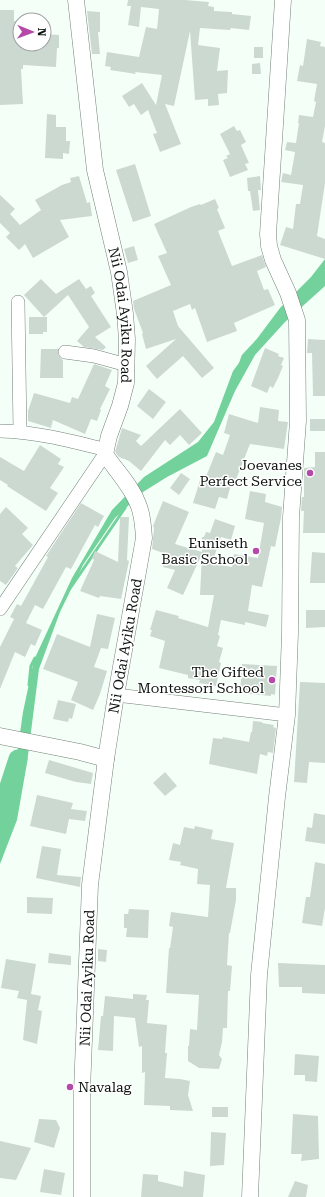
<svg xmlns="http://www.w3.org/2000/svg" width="325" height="1197" viewBox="0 0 325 1197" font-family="'Roboto Serif',serif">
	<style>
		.water { fill: #73d29b }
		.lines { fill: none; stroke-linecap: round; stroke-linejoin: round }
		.stream { stroke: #73d29b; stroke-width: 3 }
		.river { stroke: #73d29b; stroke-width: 19 }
		.building { fill: #ccd9d0 }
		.minor-casing { stroke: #748078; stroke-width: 14 }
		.tertiary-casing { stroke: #748078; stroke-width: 17 }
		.minor { stroke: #fff; stroke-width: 13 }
		.tertiary { stroke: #fff; stroke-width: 16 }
		.poi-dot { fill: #b549a8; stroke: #fff; stroke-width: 1.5 }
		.labels { text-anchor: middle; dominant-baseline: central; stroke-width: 3; stroke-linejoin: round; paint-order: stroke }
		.street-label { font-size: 14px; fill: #0e1310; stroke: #fff }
		.poi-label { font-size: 14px; fill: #0e1310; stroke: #fff; text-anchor: end }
	</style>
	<rect width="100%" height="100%" fill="#f4fff8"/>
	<path class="water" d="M325,259V286L285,322L255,355L235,391L207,456L167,477L143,492L115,518L83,565L60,612L39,669L27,763L17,820L0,864V812L9,792L17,754L23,712L34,660L72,578L112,510L144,477L198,442L214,422L233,371L280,308L311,277Z"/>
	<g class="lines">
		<path class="stream" d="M240,365L243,356L257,341
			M71,587L125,508
			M29,685L31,666L35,658"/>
		<path class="river" d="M0,814L18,759"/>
	</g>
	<path class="building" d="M128,0H185L209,2L208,6L214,7V11L232,12V14L251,16L249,30L231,28L230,30L200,28L198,45L220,48L217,71L228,70L227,93L218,94L219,105L208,106V99L195,100L190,31L174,106L165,104L181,144L160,152L153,134L157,133L148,110L141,115L134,104L129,107L122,96L142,83L156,105L162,75L135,72L136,74L110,70L111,67L105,66L107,52L139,57L146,27L157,29L159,9L141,7L139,27L128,25L131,6H127Z
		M0,10H14V21H20V44H44V34L59,35V48H57L56,67L23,65V69H21L23,104L0,105Z
		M87,11L100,12V32H98L100,54H92Z
		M307,39L321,42L320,46L325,47V126L322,142L325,143V183L317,236L325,239V259L280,245L286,227L293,229L296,204H300L303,185L281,182L283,173L291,175L295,152L285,150L287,142L296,143L299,123H298L299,115L313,117L316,102L314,101L317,84L297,81L300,65L303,66Z
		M254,47H263V58H254Z
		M260,63L261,74H252V64Z
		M47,114L56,115V127H66V141H70L69,154L63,153V159L45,158Z
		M234,126L237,131L240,130L246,142L241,145L249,163L245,164L248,170L230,177L223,160L228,158L226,156L230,154L220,134Z
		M135,164L151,216L133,222L116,170Z
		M79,176L87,203L90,202L92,216L60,220L69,237L33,258L25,244L19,250L6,237L10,233L0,223V195L15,209L10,214L20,225L41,210L35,200L62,185L71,182L70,178Z
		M260,176L261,190H258L260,210L253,211L250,191H248L247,178Z
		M215,199L219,208L217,209L225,228L218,231L232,266L262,255L266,267L257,271L264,290L268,289L275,305L234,323L237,331L207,342L195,308L192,310L190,304L173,311L178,326L214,368L202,378L183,356L157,379L146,366L176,339L146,349L142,334L143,333L134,309L133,301L171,285L158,256L167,253L154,224L191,207L200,204L201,205Z
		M134,246L138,260L128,263L124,249Z
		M41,279L56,294L79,279L86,289L91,286L95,293L91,296L111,327L95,337L106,347L103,350L84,347L77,341L89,327L68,295L44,317L24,295Z
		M29,317H47V332H43V334H29Z
		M308,339L325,340V396H313L312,353H307Z
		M265,348L279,354L278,356L284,358L281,365L283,366L278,378L273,388L270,386L267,393L251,386Z
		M41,349H58V355L63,360V378H40Z
		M94,364L112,370L105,386L110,389L100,409L101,410L97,421L91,419L85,434L53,420L51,428L28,421V411L34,393L70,403L72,397L78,399Z
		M149,389L166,402L153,419L137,406Z
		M260,407L279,410L278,421L288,422L284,449L250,444L235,482L232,481L227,499L219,497L215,509L193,503L201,477L205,479L216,452L223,455L230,435L224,433L229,414L258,423Z
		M180,409L202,433L189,445L180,435L170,445L165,440L141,471L129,461L119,457L115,452L122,428L141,435L136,441L141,446Z
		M310,419H325V431H310Z
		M40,445L61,459L58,464L64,467L50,488L58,493L46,511L7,486L8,485L0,480V457L24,471Z
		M315,452H325V533H303L304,511H301L302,497H304V468L315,467Z
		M181,473L190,479L179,495L170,488Z
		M250,491L266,494L265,502L282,507L281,518L275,547L271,546L262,587L252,585L248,611L269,615L266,627L245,622V625L221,620L218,635L220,636L217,646L223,648L219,662L221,663L216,686L199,683L200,680L188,678V675L159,668L165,641L150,636L152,630H150L156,610L179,616L178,618L208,627L214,595H200L202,554L183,595L167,588L175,570L163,567L166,554L152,549L154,528L153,526L163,501L189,512L175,544L202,552V537H204L206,532L210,533L215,519L235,526L231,540L221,537L212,563L232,567L234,554L258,558L264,523L245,519Z
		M81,503L104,516L98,527L95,525L71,569L66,567L43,609L35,605L26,623L42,630L35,646L31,644L25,657L15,652L0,689V647L14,619L10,617L17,604L21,606L48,557L46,556Z
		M6,507L28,528L22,534L33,545L15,566L18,568L6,585L0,581V514Z
		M120,517H129L127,560L129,561L121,599L100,596L99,598L80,591L94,560L92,558L95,551L118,562Z
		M312,552L325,553V583H310Z
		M306,610H325V627L306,628Z
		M97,614L115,618L108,649L101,648L94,667L107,671L100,694L93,710L71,700L78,682L43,669L57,634L90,647Z
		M242,664L277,666L275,695L271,694V696L240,693Z
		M300,682L325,683V763L309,762L307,783L294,782Z
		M58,700L76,704L72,719L69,718L68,722L53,719Z
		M253,721L262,722V723L274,725L273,727L276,728L273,753L268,752L267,756L260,754L257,774L209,764L213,738L222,739L223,737L249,742L251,732H252Z
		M49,760L93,773L91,784L76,782L45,773Z
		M165,772L177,786L165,796L153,783Z
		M37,795L73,803L71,809L87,811L85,821L69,819L66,834L30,826Z
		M314,813L325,815V844L305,841L307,827L312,828Z
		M195,826L213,830L211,839L234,843L226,888H236V900L230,933H229L227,965L232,966L230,991H228L227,1028H223L222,1042L219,1055L222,1059L219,1069L199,1068L188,1061V1046H189L190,1029L197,1030L199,995L166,993L169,948H170L173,927L169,926L171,912L208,917L210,885L197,884L198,869L180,865L181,862L169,860L173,843L180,845L184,827L194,829Z
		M42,846L61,849L57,875L81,877L80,887L36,878Z
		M315,862L325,864V908L322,926L302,923L306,897H310Z
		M27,897L53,898L52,914L27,913Z
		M129,909L149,910L148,938L126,937L127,928H124V914H128Z
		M98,949L107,950L106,962L98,961Z
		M49,953L71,956V965L48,963Z
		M6,959L36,964L31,994L41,996L38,1010L42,1011L37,1044L23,1040L27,1000L17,998L19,991L1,988Z
		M278,963L325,965V994L302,993V987H279Z
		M133,994L147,995L146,1000H149L147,1023L167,1025L165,1053H167L165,1078L180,1079L190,1081L188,1095L193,1111L170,1110V1106L144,1105L145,1072L142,1073V1046L139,1047L135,1018L114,1016L113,1051L98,1050L101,1016H103L105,996L133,999Z
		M295,1054L319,1056L317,1082L305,1081V1075H294Z
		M212,1107H228V1117H212Z
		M293,1114L318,1116L319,1159L301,1161L302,1154H291Z
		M39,1119L56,1120L60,1128L54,1148L34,1142Z
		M211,1132L226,1133L224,1165L210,1166Z
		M0,1141L31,1148L16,1180L0,1178Z
		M44,1169L65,1173L61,1195L40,1192Z
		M184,1171L205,1175L203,1197H141L143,1174L158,1175V1181L183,1187Z
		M295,1181L308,1185L306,1197H288Z"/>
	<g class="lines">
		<g class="minor-casing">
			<path id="minor" d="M18,302L20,432
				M65,352L94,356L127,365
				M0,431C37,432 71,441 107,450
				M0,609L105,454
				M116,695L287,715"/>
		</g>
		<g class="tertiary-casing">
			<g id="tertiary">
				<path id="s1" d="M76,0L95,170L119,272L125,314L127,339L126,383L120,406L109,436L105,454C116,471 131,485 138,504C143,515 143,527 144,538L116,695L106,759L90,885L82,1091V1197"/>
				<path d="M0,736L80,752L106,759"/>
				<path d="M250,1197L259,975L277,797L287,715L290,633L291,517L298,421L297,320L288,293L273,260L269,246L268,234L283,0"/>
			</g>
		</g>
		<use href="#minor" class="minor"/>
		<use href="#tertiary" class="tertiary"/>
	</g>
	<g class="poi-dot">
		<circle cx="310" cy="473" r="4"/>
		<circle cx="256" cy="551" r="4"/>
		<circle cx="272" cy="680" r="4"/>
		<circle cx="70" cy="1087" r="4"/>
	</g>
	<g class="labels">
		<g class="street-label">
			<text stroke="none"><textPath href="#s1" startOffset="319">Nii Odai Ayiku Road</textPath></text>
			<text transform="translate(125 646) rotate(-80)">Nii Odai Ayiku Road</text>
			<text transform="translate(87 978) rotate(-88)">Nii Odai Ayiku Road</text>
		</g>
		<g class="poi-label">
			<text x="302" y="465">Joevanes<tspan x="302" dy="16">Perfect Service</tspan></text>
			<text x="248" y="543">Euniseth<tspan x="248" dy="16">Basic School</tspan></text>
			<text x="264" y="672">The Gifted<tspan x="264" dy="16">Montessori School</tspan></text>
			<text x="78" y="1087" text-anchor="start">Navalag</text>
		</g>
	</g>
	<g transform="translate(32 32) rotate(91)"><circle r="19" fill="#ffffff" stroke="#9fa19f"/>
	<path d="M0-3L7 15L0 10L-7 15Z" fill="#b549a8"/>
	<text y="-6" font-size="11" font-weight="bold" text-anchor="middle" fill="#0e1310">N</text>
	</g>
</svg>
